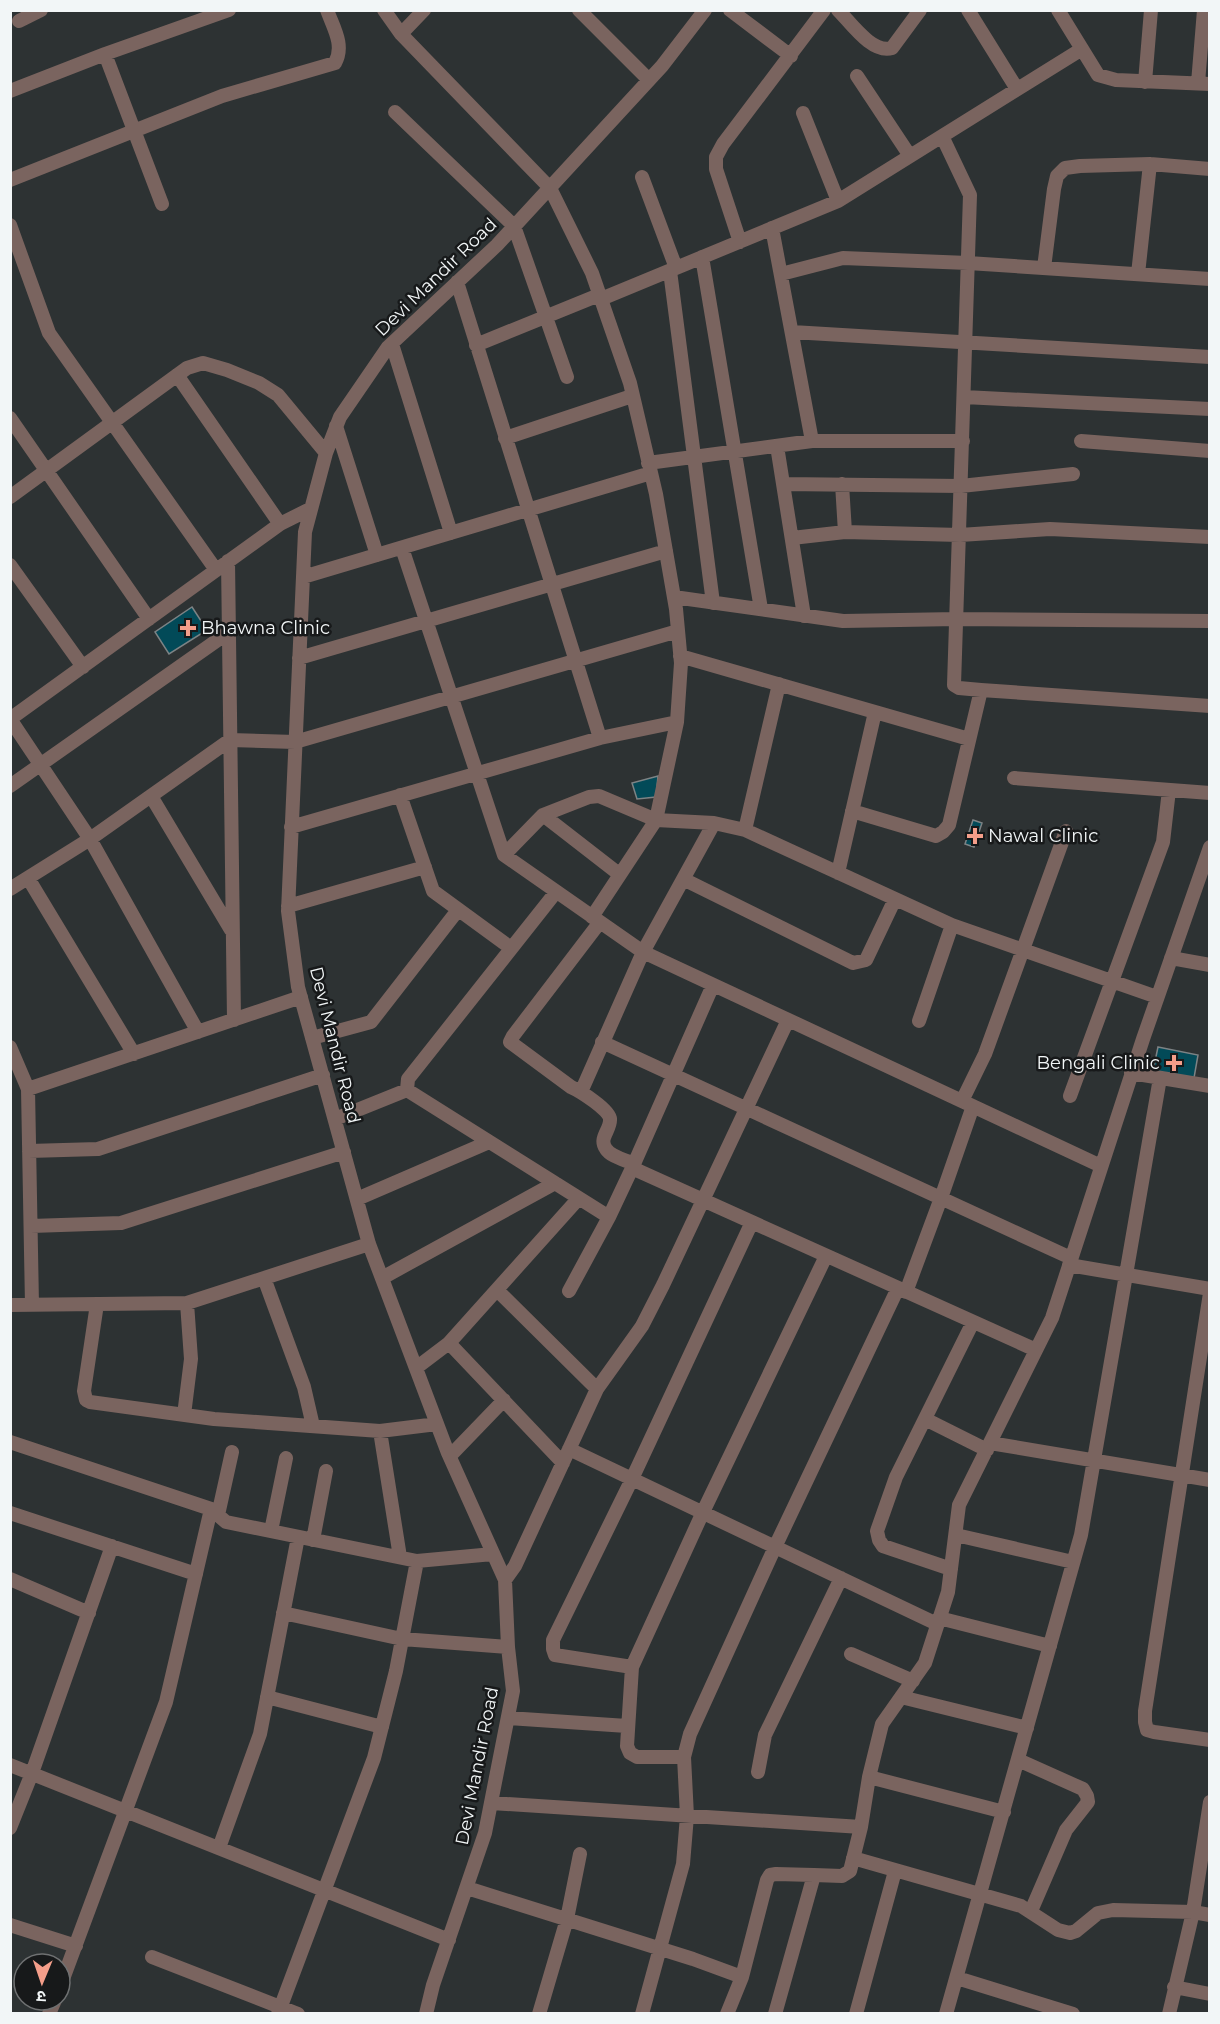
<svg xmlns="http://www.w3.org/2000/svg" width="1220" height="2024" viewBox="0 0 1220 2024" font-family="Montserrat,'Noto Sans Devanagari',sans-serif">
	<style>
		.building { fill: #024a58; stroke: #7d8385; stroke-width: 1.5 }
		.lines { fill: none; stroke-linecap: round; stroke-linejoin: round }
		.minor { stroke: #7a645f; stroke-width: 14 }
		.poi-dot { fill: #f49e8a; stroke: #17191a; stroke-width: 2 }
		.labels { text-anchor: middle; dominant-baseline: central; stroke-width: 5; stroke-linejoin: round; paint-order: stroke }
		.street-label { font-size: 18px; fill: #f2f6f7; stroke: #17191a }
		.poi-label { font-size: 18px; fill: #f2f6f7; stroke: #17191a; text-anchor: start }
	</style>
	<rect width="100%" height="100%" fill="#2d3233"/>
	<path class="building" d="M192,607L207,630L169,654L155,632Z
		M658,776L656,797L637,799L632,783Z
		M973,820L982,823L974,847L965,844Z
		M1158,1047L1198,1055L1194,1078L1153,1071Z"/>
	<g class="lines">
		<path class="minor" d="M384,10L401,34L550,188L592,273L630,383L656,494L676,609L681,663L677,722L656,820L592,917
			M579,10L649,80
			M730,10L791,56
			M838,10C851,23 872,54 892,48L920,10
			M968,10L1017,89
			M1058,10L1098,75L1116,80L1210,84
			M19,21L41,10
			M401,34L424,10
			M105,54L162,204
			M857,76L910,156
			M1145,82L1151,10
			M1198,83L1204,10
			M10,91L105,54L229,10
			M395,112L514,226L567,377
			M803,113L838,201
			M942,136L970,195L954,685L959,688L981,690L1210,706
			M642,177L676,268
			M10,180L222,96L335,63C345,45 333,27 327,10
			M10,225L49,333L216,570
			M772,228L812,441
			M740,242L716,169V157L723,144L824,10
			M702,257L761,609
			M1044,268L1054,189L1057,176L1065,168L1080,166L1150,164L1210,169
			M670,271L713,603
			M781,274L843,258L968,263L1210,279
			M1138,274L1150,164
			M457,282L600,738
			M601,299L838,201L1082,49
			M792,332L1210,357
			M392,344L451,533
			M476,345L599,295
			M177,375L280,524
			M964,397L1210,409
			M10,418L149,619
			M336,426L377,555
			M505,438L632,396
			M1081,441L1210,451
			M777,446L804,616
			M648,463L812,441H963
			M783,484L961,486L1073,474
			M842,484L845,532
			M10,497L187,368L203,363L227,370L259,383L278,395L326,453
			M792,538L845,532L960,535L1050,529L1210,537
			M402,548L504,855L643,952L1101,1166
			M228,561L234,1020
			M10,565L83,667
			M303,577L651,473
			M674,597L843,621L957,619L1210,621
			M680,656L969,739
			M299,658L666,551
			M10,719L280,524L310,509
			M10,719L90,839L198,1032
			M1014,778L1210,793
			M10,786L229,632
			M400,795L433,891L511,948
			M151,796L231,930
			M852,811L936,836L943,832L949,825L981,690
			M543,815L619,874
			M291,827L600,738L677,722
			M745,830L779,684
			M504,855L543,815L589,797L599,796L656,820L714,823L745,830L952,925L1157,997
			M838,873L875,712
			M28,878L134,1054
			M683,879L853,963L866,960L895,899
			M10,889L90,839L230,740L295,742L678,631
			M288,906L425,867
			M600,922L513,1036L510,1042L571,1087C580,1091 610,1110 610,1119C611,1130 598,1138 606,1149C611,1157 626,1160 634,1164
			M1171,958L1210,965
			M919,1021L952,925
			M312,1038L371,1022L458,910
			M602,1042L1071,1258
			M10,1047L28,1089L32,1305
			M1131,1073L1210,1086
			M28,1089L301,997
			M407,1090L408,1079L556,892
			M581,1092L643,952L714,823
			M1070,1096L1163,842L1169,790
			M962,1101L985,1054L1066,831
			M335,1119L407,1090L609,1217
			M29,1151L98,1149L323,1075
			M632,1168L1036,1350
			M357,1199L489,1142
			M31,1226L121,1223L344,1152
			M1069,1265L1210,1289
			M264,1278L304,1387L313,1426
			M382,1278L555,1183
			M497,1290L597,1389
			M569,1291L609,1217L634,1164L713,985
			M906,1292L941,1198L973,1106
			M1210,1293L1145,1711V1722L1147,1730L1154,1732L1210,1740
			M97,1304L84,1391L86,1400L90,1402L214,1419L380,1431L437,1424
			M10,1305L187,1303L369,1244
			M449,1343L563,1463
			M416,1368L449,1343L579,1198
			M184,1415L191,1359L187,1303
			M925,1419L987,1450
			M380,1431L400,1557
			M10,1442L211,1509L226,1522L417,1561L493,1554
			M990,1443L1210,1480
			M569,1449L937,1624
			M450,1456L504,1400
			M10,1513L196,1574
			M218,1515L232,1452
			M271,1531L286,1458
			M956,1535L1073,1562
			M313,1540L326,1471
			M951,1569L883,1546L879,1540L877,1531L896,1477L973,1322
			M10,1579L89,1613
			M505,1580L515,1566L597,1389L642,1326L663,1285L788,1020
			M283,1613L402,1639L508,1647
			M939,1618L1050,1646
			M851,1654L913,1681
			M632,1667L555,1655L553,1649V1640L632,1479L752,1222
			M267,1697L382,1727
			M901,1697L1027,1728
			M508,1718L627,1726
			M684,1757H637L630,1753L627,1746L632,1667L703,1512L826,1256
			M1018,1760L1083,1789L1087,1796L1088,1802L1066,1830L1031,1911
			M10,1765L449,1940
			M758,1772L765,1735L841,1578
			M869,1777L1004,1812
			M491,1803L861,1827
			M10,1828L32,1773L112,1546
			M219,1848L260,1734L298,1537
			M853,1858L1021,1906L1058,1930L1070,1933L1076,1931L1098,1913L1113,1910L1193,1912L1210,1915
			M467,1888L693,1959L742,1977
			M10,1925L76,1946
			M152,1957L298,2014
			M957,1978L1073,2014
			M60,1987L166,1702L211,1509
			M1174,1987L1210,1994
			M49,2014L55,2000
			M278,2014L374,1758L396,1671L417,1561
			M426,2014L433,1985L485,1833L513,1691L508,1647L505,1580L448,1453L369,1244L298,987L288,911L305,532L326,453L340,417L388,347L497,245L662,66L705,10
			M539,2014L567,1919L580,1854
			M642,2014L683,1864L687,1816L684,1757L690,1734L775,1547L898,1288
			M727,2014L742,1977L767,1880L770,1875L776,1874L814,1875
			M775,2014L814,1875L842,1876L850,1871L861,1827L869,1777L882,1724L925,1663L948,1592L959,1505L1052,1318L1143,1039L1210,847
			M856,2014L895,1871
			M946,2014L1081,1535L1160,1078
			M1169,2014L1193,1912L1210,1802"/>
	</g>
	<g class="poi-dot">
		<path d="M185 619h6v6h6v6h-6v6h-6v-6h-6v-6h6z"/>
		<path d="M972 827h6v6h6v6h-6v6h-6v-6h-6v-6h6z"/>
		<path d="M1171 1054h6v6h6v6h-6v6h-6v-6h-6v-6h6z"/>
	</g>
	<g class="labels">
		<g class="street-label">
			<text transform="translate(436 277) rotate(-44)">Devi Mandir Road</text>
			<text transform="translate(335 1045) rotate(76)">Devi Mandir Road</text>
			<text transform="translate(477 1766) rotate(-79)">Devi Mandir Road</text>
		</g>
		<g class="poi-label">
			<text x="201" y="628">Bhawna Clinic</text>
			<text x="988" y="836">Nawal Clinic</text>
			<text x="1160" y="1063" text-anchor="end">Bengali Clinic</text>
		</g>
	</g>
	<rect width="1220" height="2024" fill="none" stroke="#f2f6f7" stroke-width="24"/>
	<g transform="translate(42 1982) rotate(182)"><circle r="28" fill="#17191a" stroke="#6f7172" stroke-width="1.5"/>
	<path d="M0-4.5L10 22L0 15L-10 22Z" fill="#f49e8a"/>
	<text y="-9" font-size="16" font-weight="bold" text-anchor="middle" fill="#f2f6f7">उ</text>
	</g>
</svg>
